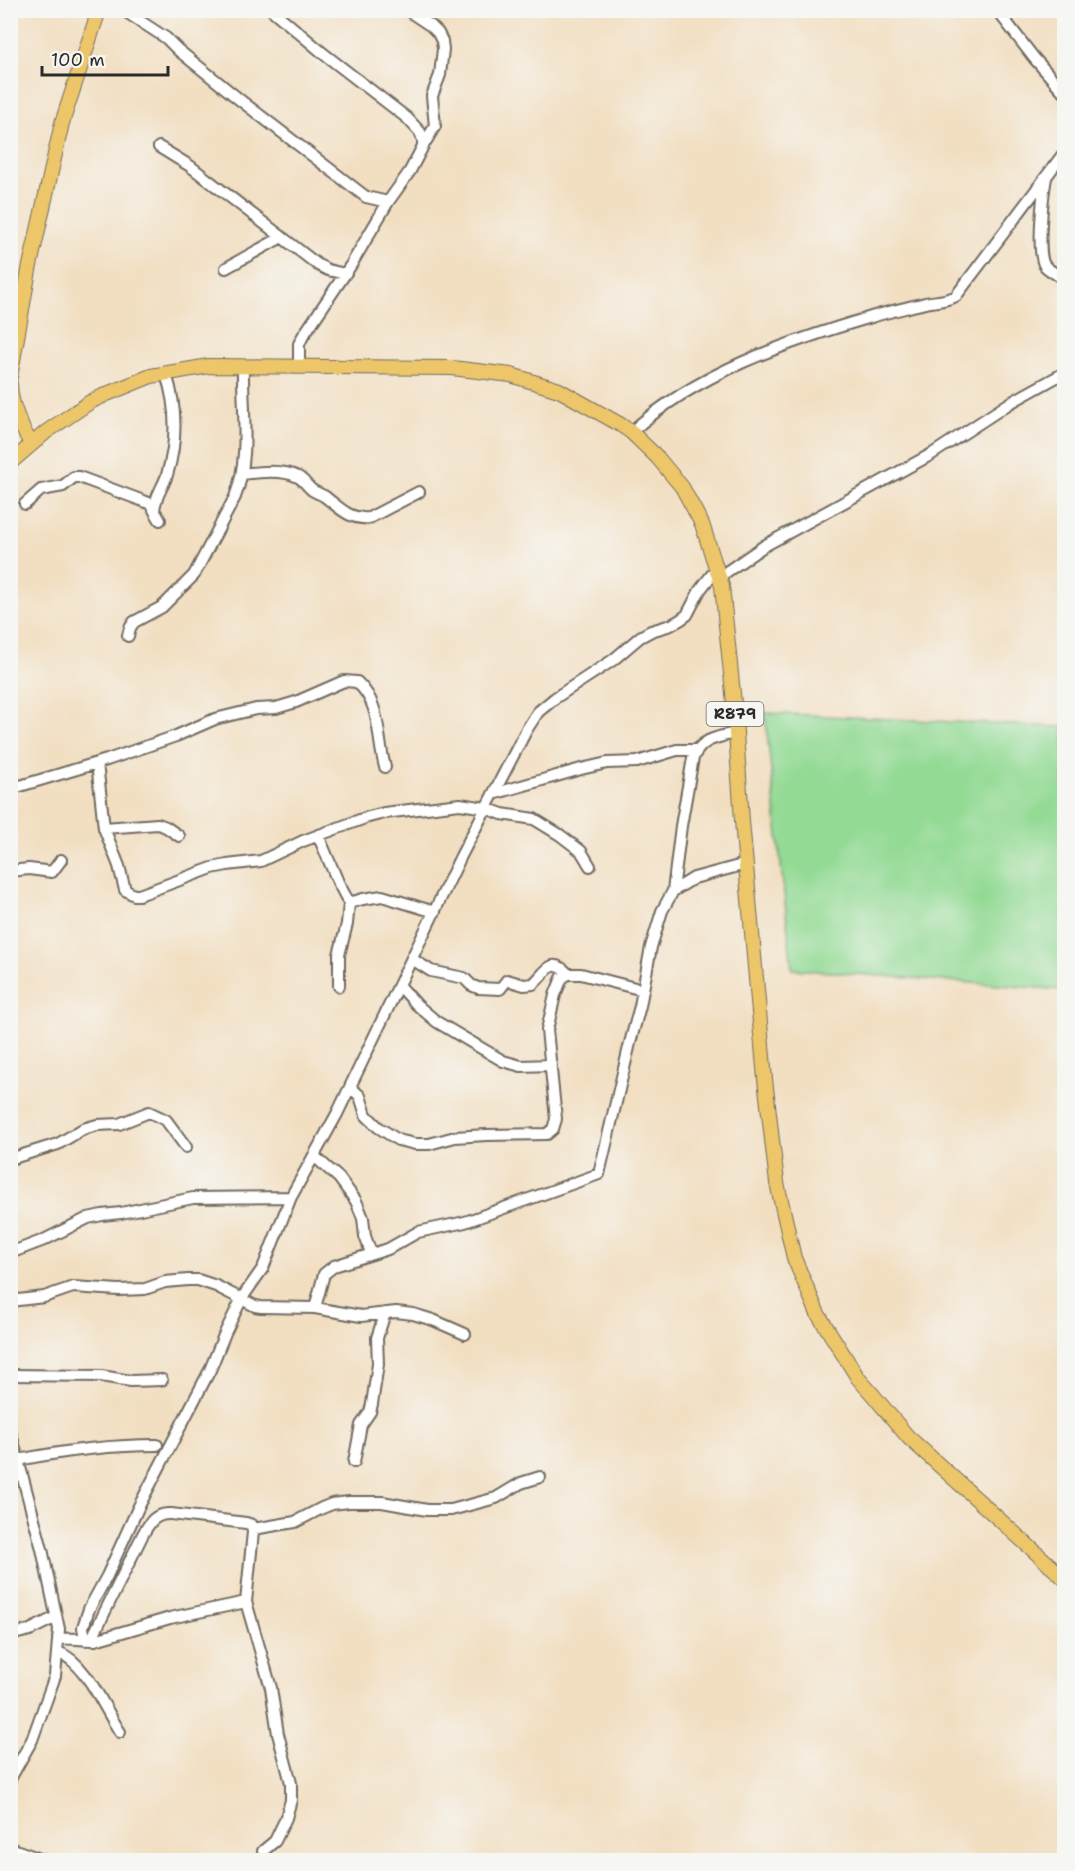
<svg xmlns="http://www.w3.org/2000/svg" width="1075" height="1871" viewBox="0 0 1075 1871" font-family="'Shantell Sans',sans-serif">
	<style>
		.green { fill: #93da94; stroke: #5f8260; stroke-width: 1.5 }
		.lines { fill: none; stroke-linecap: round; stroke-linejoin: round }
		.minor-casing { stroke: #716a60; stroke-width: 14 }
		.major-casing { stroke: #716a60; stroke-width: 16 }
		.minor { stroke: #fff; stroke-width: 10 }
		.major { stroke: #ecc669; stroke-width: 14 }
		.labels { text-anchor: middle; dominant-baseline: central; stroke-width: 4.5; stroke-linejoin: round; paint-order: stroke }
		.shield { fill: #f6f6f2; stroke: #686867; stroke-width: 1.5 }
		.shield-label { font-size: 15px; font-weight: bold; fill: #2b2b2b }
	</style>
	<rect width="100%" height="100%" fill="#f6f6f2"/>
	<filter id="ink" filterUnits="userSpaceOnUse"><feTurbulence type="fractalNoise" baseFrequency=".0167" numOctaves="2"/><feDisplacementMap in="SourceGraphic" scale="12" xChannelSelector="R" yChannelSelector="G"/><feConvolveMatrix kernelMatrix="1 2 1 2 8 2 1 2 1" color-interpolation-filters="sRGB"/></filter>
	<filter id="wash" filterUnits="userSpaceOnUse"><feTurbulence type="fractalNoise" baseFrequency=".008" numOctaves="4" result="noise"/><feDisplacementMap in="SourceGraphic" scale="24" xChannelSelector="R" yChannelSelector="G"/><feGaussianBlur stdDeviation="1.35" result="paint"/><feColorMatrix in="noise" values="0 0 0 0 0 0 0 0 0 0 0 0 0 0 0 0 0 1.4 0 .05"/><feComposite in="paint" operator="in"/></filter>
	<g filter="url(#wash)">
		<rect width="100%" height="100%" fill="#f2dfc2"/>
		<path class="green" d="M765,713L1064,727V990L792,969Z"/>
	</g>
	<g filter="url(#ink)">
		<g class="lines">
			<g class="minor-casing">
				<path id="minor" d="M123,10L166,38L178,50L240,100L366,197L388,202
					M272,10L324,54L407,118L420,132L423,140V146L410,171L388,202L351,265L303,336L299,344V366
					M407,10L431,26L438,33L442,41L443,49L440,75L432,96L435,126L423,146
					M997,10L1034,58L1064,92
					M159,147L190,166L318,265L328,270L345,274
					M1046,178C1043,193 1036,256 1045,266C1050,271 1058,275 1064,279
					M226,268L282,237
					M631,432C697,373 784,343 868,318C886,312 906,308 925,303C935,301 947,301 956,296L1064,153
					M242,474C258,472 283,469 298,477C304,480 306,485 312,490C315,492 320,494 324,496C339,507 349,520 369,518L419,492
					M25,504L41,490L63,486L74,477H79L154,505
					M160,520L154,510C155,497 163,487 167,475C177,442 177,407 166,374
					M719,577L764,546L932,454L1010,403L1064,373
					M128,636L130,628L134,622L162,607L194,575L235,497C251,456 242,410 243,366
					M97,763L104,828L119,866L125,890L134,895H139L212,868L227,865L261,861L303,841L365,818L384,813L460,804L486,808L502,814L534,819L560,835L581,851L590,866
					M10,789L107,760L176,736L215,719L256,709L276,708L296,702L344,681L357,682C382,705 376,735 385,767
					M493,794L581,769L607,763L637,762L677,750H697
					M104,828L158,824L166,827L179,836
					M318,835L338,882L349,903L347,924L339,955V986
					M10,871L29,869L52,872L61,860
					M673,891L681,826L693,758C701,739 717,737 736,733
					M349,903L363,899L382,896L435,912
					M412,959L431,971L464,978L471,985L478,988L500,989L507,980L524,985L533,984C546,973 551,955 568,974
					M399,985L417,1005L437,1022L503,1061L521,1066L551,1065
					M350,1087L360,1096L366,1115L378,1127L398,1140L415,1144H429L455,1137L486,1135L547,1134L553,1129L556,1119L547,1030L555,995L562,978L568,974H581L643,990
					M314,1156L339,1178L356,1201L363,1218L365,1236L371,1253
					M10,1159L58,1144L83,1129L97,1125L119,1124L149,1112L166,1120L186,1147
					M10,1253L44,1240L88,1218L102,1215L121,1213L193,1198L291,1197
					M10,1301L44,1297L73,1287L119,1290L145,1289L165,1282L188,1280H198L216,1286L255,1306L261,1307L315,1308L361,1316L396,1312L413,1314L433,1320L465,1334
					M315,1308L324,1274L334,1266L388,1249L418,1232L465,1222L599,1174L630,1043L640,1006L651,947L662,911L673,891L694,878L746,864
					M10,1375L101,1376L131,1381L162,1380
					M10,1430L42,1549L59,1629L55,1676L32,1740L10,1779
					M18,1460C64,1451 111,1445 157,1445
					M354,1462L361,1425L370,1412L372,1404L378,1364L377,1338L385,1313
					M253,1529L295,1522L322,1508L332,1504L349,1502H382L427,1510H451L496,1498L521,1483L540,1477
					M10,1635L30,1630L56,1617
					M58,1638L95,1640L170,1618L246,1602
					M85,1640L83,1627L89,1609L107,1576L138,1508L210,1370L225,1333L242,1298L263,1268L291,1197L337,1114L461,856L527,729L538,712L555,698L613,660L640,637L651,631L671,625L680,620L687,615L700,590L717,568
					M91,1640L143,1534C150,1522 155,1513 171,1514L246,1523L252,1525L253,1532L246,1602L271,1688L278,1734L291,1783V1800L286,1818L275,1841L263,1851
					M58,1652C86,1662 104,1708 120,1732
					M10,1848L43,1860"/>
			</g>
			<g class="major-casing">
				<path id="major" d="M10,377L29,270L62,123L99,10
					M10,384C11,407 20,424 31,444
					M10,463L46,432L90,402L107,394L151,376L209,366L452,368L511,375L559,390L621,425L631,432L657,457L682,487L702,524L722,586L734,703L742,821L765,1079L777,1183L794,1258L818,1314L858,1378L873,1395L908,1437L1064,1578"/>
			</g>
			<use href="#minor" class="minor"/>
			<use href="#major" class="major"/>
		</g>
	</g>
	<g class="labels">
		<rect class="shield" x="706.5" y="702" width="57" height="24" rx="4.5"/>
		<g class="shield-label">
			<text x="735" y="714">R879</text>
		</g>
	</g>
	<rect width="1075" height="1871" fill="none" stroke="#f6f6f2" stroke-width="36"/>
	<path d="M42 66v9h126v-9" fill="none" stroke="#2b2b2b" stroke-width="3"/>
	<text x="51" y="66" font-size="18" fill="#2b2b2b" stroke="#f6f6f2" stroke-width="4.5" paint-order="stroke">100 m</text>
</svg>
